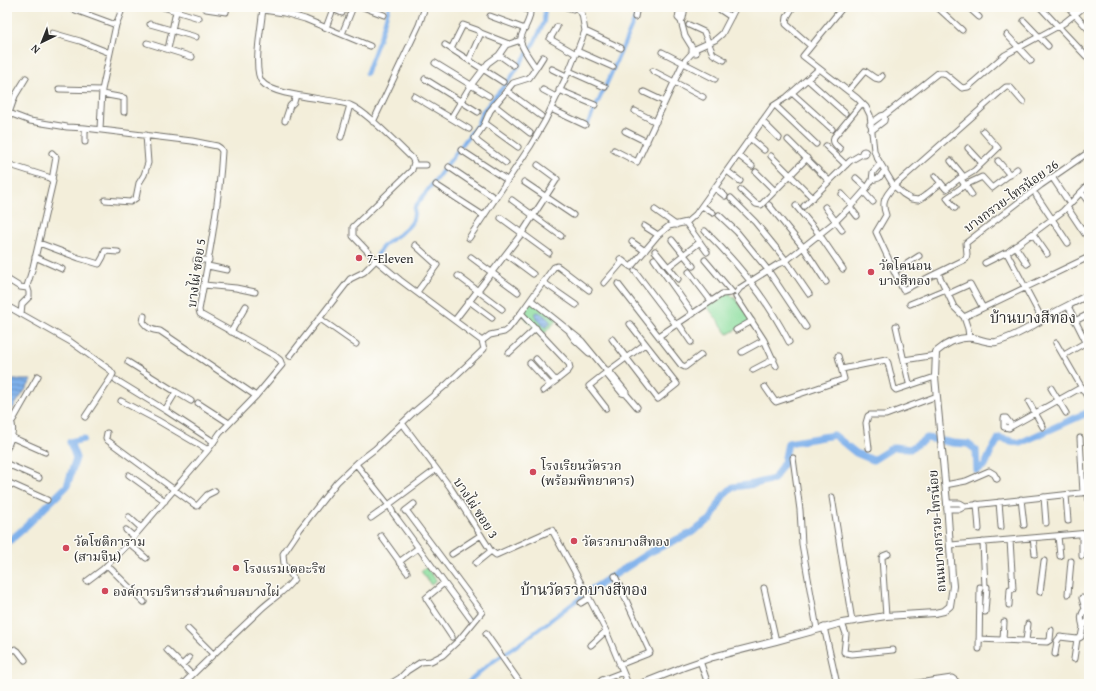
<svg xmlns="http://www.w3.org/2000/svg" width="1096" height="691" viewBox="0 0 1096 691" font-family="'Gentium Book Plus','Noto Serif Thai',serif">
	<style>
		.green { fill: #8cde9f; stroke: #5c8465 }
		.water { fill: url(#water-rules); stroke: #556e8b }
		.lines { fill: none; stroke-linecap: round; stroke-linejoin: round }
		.canal { stroke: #7fb1eb; stroke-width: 4 }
		.river { stroke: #7fb1eb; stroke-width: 7 }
		.minor-casing { stroke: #716f68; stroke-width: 7 }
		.major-casing { stroke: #716f68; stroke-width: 8 }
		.minor { stroke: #fff; stroke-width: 5 }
		.major { stroke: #fff; stroke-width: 6 }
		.poi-dot { fill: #d1495b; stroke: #fdfcf7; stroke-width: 1.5 }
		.labels { text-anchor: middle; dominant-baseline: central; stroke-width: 3; stroke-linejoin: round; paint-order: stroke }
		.street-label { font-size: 13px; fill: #2b2b2b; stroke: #fdfcf7 }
		.poi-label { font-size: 13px; fill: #2b2b2b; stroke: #fdfcf7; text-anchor: start }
		.quarter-label { font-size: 15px; fill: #2b2b2b; stroke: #fdfcf7 }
	</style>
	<defs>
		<pattern id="water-rules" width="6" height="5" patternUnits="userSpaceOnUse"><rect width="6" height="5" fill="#7fb1eb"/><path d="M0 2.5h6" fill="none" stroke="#6890bf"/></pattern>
	</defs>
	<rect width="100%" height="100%" fill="#fdfcf7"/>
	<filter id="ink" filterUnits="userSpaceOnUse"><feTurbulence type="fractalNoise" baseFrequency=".025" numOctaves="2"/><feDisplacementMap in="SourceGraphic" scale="8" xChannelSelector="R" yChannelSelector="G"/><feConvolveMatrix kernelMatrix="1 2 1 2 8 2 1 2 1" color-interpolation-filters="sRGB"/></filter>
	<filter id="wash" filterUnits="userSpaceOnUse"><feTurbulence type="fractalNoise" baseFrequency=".012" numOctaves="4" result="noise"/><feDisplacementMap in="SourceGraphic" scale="16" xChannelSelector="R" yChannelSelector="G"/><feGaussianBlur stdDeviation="0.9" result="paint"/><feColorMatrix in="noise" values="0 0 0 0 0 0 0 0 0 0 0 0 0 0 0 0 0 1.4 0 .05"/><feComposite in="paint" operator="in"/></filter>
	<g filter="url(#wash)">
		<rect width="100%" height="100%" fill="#f3eeda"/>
		<path class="green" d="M731,293V296L735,298L752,321L728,334L706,305L722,294Z
			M531,300L558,319L542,336L521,313Z
			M426,567L437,581L431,585L421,571Z"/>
		<path class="water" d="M538,312C543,314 548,318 551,323L546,327H544L534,314Z
			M7,377L12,380H32L9,414H7Z"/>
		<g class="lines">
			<path class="canal" d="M366,74L380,37L389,7
				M587,125L609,79L640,7
				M377,257C382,239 403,237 412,222C414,218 414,211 415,207L477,125L482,112L510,79L534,43L544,22L545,7
				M466,684L488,665L526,639L585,594"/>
			<path class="river" d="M7,543L21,531L67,486L76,458L70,442L83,439
				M585,594L650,552L691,533L711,519L723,496L733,487L754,484L774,479L784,462L788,443L834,435L856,453L873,460L894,447L910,449L927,438L953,443L968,444L976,450L977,470L985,465L991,452L999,438L1020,443L1089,412"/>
		</g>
	</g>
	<g filter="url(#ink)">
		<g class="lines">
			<g class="minor-casing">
				<path id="minor" d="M67,7L116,25
					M163,7L199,18
					M206,7V9L226,12L227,7
					M328,7L342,13
					M363,7L384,15
					M520,7L530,11
					M566,7L573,9L576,7
					M680,7L678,18L681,21L685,36L693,49
					M716,7L731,17
					M793,7L787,17L786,24L811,46
					M843,7L803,56L857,98L866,107L870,115L874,150L876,156L894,186L903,194L911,199L918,200L922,198L941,183
					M937,7L962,30
					M968,7L979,17
					M1040,7L1086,56
					M1068,7L1089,30
					M263,10L284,13L305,19L370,46
					M490,16L525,29
					M635,17L637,7
					M681,21L683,18L685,7
					M1024,21L1048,46
					M150,24L196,37
					M327,25L333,9
					M689,25L704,32L713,54L724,60
					M557,27L550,39L576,54
					M585,31L621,48
					M52,33L80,41L110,53
					M342,34L353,7
					M1007,35L1031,61
					M147,43L192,57
					M445,45L503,82
					M168,49L177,7
					M451,49L463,25L477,30L481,33
					M695,49L715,40L722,34L736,7
					M577,51L613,67
					M662,52L715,79
					M499,55L513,65
					M469,60L481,33L509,44
					M435,63L489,96
					M536,68L543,57
					M552,69L566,76
					M569,71L605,87
					M653,71L703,97
					M425,79L478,112
					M808,80L845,113
					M59,89L102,90
					M543,90L556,97
					M559,90L595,105
					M507,91L541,116
					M848,91L865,71L875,78L879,79L882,76
					M644,92L665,102
					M792,93L832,129
					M102,94L124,98V112
					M414,96L469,129
					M1023,102L1010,87H1006L1000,92L894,186C885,196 881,202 886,215L876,232L903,290L966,259L967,254L966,243L1041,185L1089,152
					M494,105L530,133
					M775,105L816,144
					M551,109L585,125
					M635,111L656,122
					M9,113L15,96L26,78
					M451,118L469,88L488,63L499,55L506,45L521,40
					M285,121L290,106L294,102L296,95
					M762,121L779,138
					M373,122L419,25L425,7
					M485,123L518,147
					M870,124L881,116L885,115L938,73H944L962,88L968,87L1005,55L1064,23L1084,7
					M100,129L102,90L116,25L121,12
					M625,131L647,142
					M871,131L884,121L885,115
					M341,137L350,105
					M750,138L764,150
					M788,140L829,181
					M85,142V128
					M826,146L846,165
					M7,147L9,113L30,121L67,127L85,128L192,141L217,146L220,148L222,151C219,205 209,257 199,310L200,314L275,356L280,360L282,365L256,396L220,433L208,450L125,547L103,569L87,581
					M968,148L982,163
					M840,149C836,145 832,143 834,137L862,103
					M461,150L507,180
					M614,150L637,162L683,63L692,53H696L695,49H692V53
					M862 153a2 2 0 1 1 4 0a2 2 0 1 1-4 0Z
					M738,155L752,166
					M771,156L813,198
					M951,161L964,177
					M998,161L1010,175
					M506,163L478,142L475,138L484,125L490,111L513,83L529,78L536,68C532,62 523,50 521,43C518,33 534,20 529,7
					M7,164L48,177L53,181L33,267L27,286L29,292V297L22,304L21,314
					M414,165H426
					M449,167L495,198
					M727,171L740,181
					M756,172L775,191
					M935,176L946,189L960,178L964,177L974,171L998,148L983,131
					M856,178L867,188
					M960,178L972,195
					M52,180L56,157L52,153
					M872,180L879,178L885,170
					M1054,180L1070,204
					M524,182L573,215
					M436,185L484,216
					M715,188L725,196
					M741,190L756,204L761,205L807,158
					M864,192L873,202
					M1081,192L1089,203
					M842,194L852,205
					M1036,195L1068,243
					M731,198L755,222L785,259
					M105,200L130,202L136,198L139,183L144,175L148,163L146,135
					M512,200L561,236
					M769,205L803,247L826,282
					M702,206L713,213
					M796,206L819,234L843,269
					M804,206L850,161L862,154
					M825,207L842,230
					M850,207L857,216
					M1067,207L1085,234
					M955,208L947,198L965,185L982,177L992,188L1017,169
					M655,210L676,225
					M719,215L737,232L768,270L806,327
					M501,218L549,253
					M686,223L707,252
					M644,226L658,235
					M705,231C738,263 768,301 789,342
					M1033,234L1047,254
					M469,238L531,145L545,121L569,71L585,31L582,14L575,7
					M672,240L693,266
					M632,242L645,251
					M39,243L79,258L99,264L103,257L105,251L118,252
					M415,245L437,265L417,292
					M1015,246L1027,264
					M655,251L678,279
					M1009,251L1063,211L1089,184
					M506,254L533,274
					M1008,255L1042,319
					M35,257L62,269
					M471,257L518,292
					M620,259L631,267L658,235L669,226L687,222L696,214L773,106L787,97L819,69
					M654,259L693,314
					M196,260H209
					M705,260L732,292
					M787,260L836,221L852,205L867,188L872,180L873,172L880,164
					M787,262L809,294
					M985,263L1005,253
					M208,266L227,270
					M668,267L700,242
					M635,271L676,325
					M689,272L711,301
					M894,272L919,256
					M938,273L954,307L964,317L968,329L969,337
					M458,276L502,309
					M7,279L20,287L27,288
					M543,282L576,305
					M604,283L623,261
					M618,284L681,365L685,367L701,355
					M204,285L236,288L255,292
					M737,292L740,288L778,264L785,262
					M948,294L970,284L983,308
					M736,297L764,340L776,366
					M531,300L582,341L605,369L609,371L626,392V394L637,407
					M469,301L492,318
					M910,304L946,289
					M7,306L71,342L110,370L113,374L111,378L85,417
					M1068,306L1089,348
					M521,313L569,364L570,368L568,371L543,391
					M144,316L143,322C148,329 152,330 160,331L256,396
					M964,317L1089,257
					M319,318L356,344
					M455,320L522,233L557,179L538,165
					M1075,321L1089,314
					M678,323L691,342
					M896,326L909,383
					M736,330L752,321
					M231,332L246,306
					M570,333L575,340L589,353
					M659,336L722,294L731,293
					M612,339L658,399L677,384L630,324
					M482,341L490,335L504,332L508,329L521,313L554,267L557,266L560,268L589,290
					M1056,343L1089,400
					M742,352L764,340
					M509,353L536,328
					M1064,355L1088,341
					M290,356L350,279L364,272L376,260
					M536,359L556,381
					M904,360L936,355
					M128,362L176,392L165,410
					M530,363L550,385
					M842,369L886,360L888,363L894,388L896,390L935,377
					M753,370L774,359
					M606,372L608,376L622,393L626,394
					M116,380L165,410L214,442
					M765,387L774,400L776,402L844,379L838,356
					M1051,388L1066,413
					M176,392L191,401
					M121,401L157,420L208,450
					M1029,402L1043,427
					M198,403L229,423
					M606,408L589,386L603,375L645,344
					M7,422L13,420L38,376
					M402,423L450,487L491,551L496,555L552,530L589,598L606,631L628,684
					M1012,426L1006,418H1004V427L1009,428L1012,426L1082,387
					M107,433L106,438L107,440L195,505L197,506L207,495L215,491
					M11,437L45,452
					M1080,438L1083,493
					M7,448C11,439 15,430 11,421
					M869,448L866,423L868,416L870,415H886L937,396
					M793,458L800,510L802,544L817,629
					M7,464L39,478
					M356,464L387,503
					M129,475L165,501
					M7,482L47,500
					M945,485L966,481L989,471L994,474L997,479
					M1088,492L1089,504
					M1066,495L1068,521
					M832,497L852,621
					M1044,497L1046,523
					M1021,499L1024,525
					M999,502L1001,527
					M391,503L434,471
					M947,503H960L965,506
					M977,504L979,529
					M390,506L393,513L470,618
					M947,509H960L965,506L1089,492
					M405,511L414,504
					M129,517L141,528
					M371,518L388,506
					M126,530L134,537
					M1082,534V556
					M381,536L407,572
					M1058,536L1060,556
					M1033,538L1035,554
					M1010,540L1013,589
					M983,542L985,587
					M129,543L146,558
					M951,545L1089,533
					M452,554L481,535
					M399,562L418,548
					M476,563L491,551
					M107,565L144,602
					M615,576L650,652L647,654L619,665
					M444,583L426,598L452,637
					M764,588L776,641
					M1040,592L1044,561
					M1068,594L1071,561
					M581,603L589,598
					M1009,605L1010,589
					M985,612L987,587
					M886,616L882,558L883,556L888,554
					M842,623L846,634L844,652L846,653L852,654L893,650
					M824,627L837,684
					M1083,627C1081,620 1080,615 1085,609
					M188,629L213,654
					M486,634L521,684
					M979,639L1047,642L1050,640L1051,630
					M1003,640L1004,622
					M1026,641L1028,624
					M591,645L606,631
					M979,649L980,587
					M167,650L192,675
					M7,654L15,649L18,651L25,660
					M1055,654L1057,641L1060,637L1077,639L1081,637L1083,627L1088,620V613L1085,609L1082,598
					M1074,659L1077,639
					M700,661L708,684
					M182,665L189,658
					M7,677L11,684
					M183,684C208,659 234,635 259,611C270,600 285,592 294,579L284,564L283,554L300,529L337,482L358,462L375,449L415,411L446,385L484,349L482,341L400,280L376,260L353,236V227L412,170L414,162L412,158C398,145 366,111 350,105C331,98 274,97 262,82C252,70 262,24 263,7
					M390,684L400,678L407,671L421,662L431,661L443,655L459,640L482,612L406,510
					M598,684L602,680L623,672
					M911,684L952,678L956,681L957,684"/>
			</g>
			<g class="major-casing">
				<path id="major" d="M641,684L684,667L713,657L776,641L842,623L886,616L935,613L944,611L950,606L953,586L952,576L947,503L935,377L936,352C949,341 962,335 978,339C984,341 990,343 996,342C1022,335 1044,317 1067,306C1075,302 1081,298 1089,295"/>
			</g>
			<use href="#minor" class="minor"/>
			<use href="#major" class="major"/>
		</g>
	</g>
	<g class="poi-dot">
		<circle cx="359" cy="258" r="4"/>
		<circle cx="871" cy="272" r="4"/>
		<circle cx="533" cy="472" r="4"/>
		<circle cx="574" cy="541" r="4"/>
		<circle cx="66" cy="548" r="4"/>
		<circle cx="236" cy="568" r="4"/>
		<circle cx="105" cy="591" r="4"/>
	</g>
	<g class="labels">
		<g class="street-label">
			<text transform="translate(1011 196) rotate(-36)">บางกรวย-ไทรน้อย 26</text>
			<text transform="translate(196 273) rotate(-82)">บางไผ่ ซอย 5</text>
			<text transform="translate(476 508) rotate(57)">บางไผ่ ซอย 3</text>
			<text transform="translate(937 531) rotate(-94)">ถนนบางกรวย-ไทรน้อย</text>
		</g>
		<g class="poi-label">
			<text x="367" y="258">7-Eleven</text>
			<text x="879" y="265">วัดโคนอน<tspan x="879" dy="15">บางสีทอง</tspan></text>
			<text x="541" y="465">โรงเรียนวัดรวก<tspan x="541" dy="15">(พร้อมพิทยาคาร)</tspan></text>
			<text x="74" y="541">วัดโชติการาม<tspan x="74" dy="15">(สามจีน)</tspan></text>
			<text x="582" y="541">วัดรวกบางสีทอง</text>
			<text x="244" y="568">โรงแรมเดอะริช</text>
			<text x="113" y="591">องค์การบริหารส่วนตำบลบางไผ่</text>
		</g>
		<g class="quarter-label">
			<text x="1033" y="317">บ้านบางสีทอง</text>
			<text x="584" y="589">บ้านวัดรวกบางสีทอง</text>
		</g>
	</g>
	<rect width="1096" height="691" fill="none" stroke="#fdfcf7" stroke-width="24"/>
	<g transform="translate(42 42) rotate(223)" stroke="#fdfcf7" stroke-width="3" paint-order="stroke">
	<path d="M0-3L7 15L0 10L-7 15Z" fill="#2b2b2b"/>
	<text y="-6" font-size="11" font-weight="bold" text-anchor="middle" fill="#2b2b2b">N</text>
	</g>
</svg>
